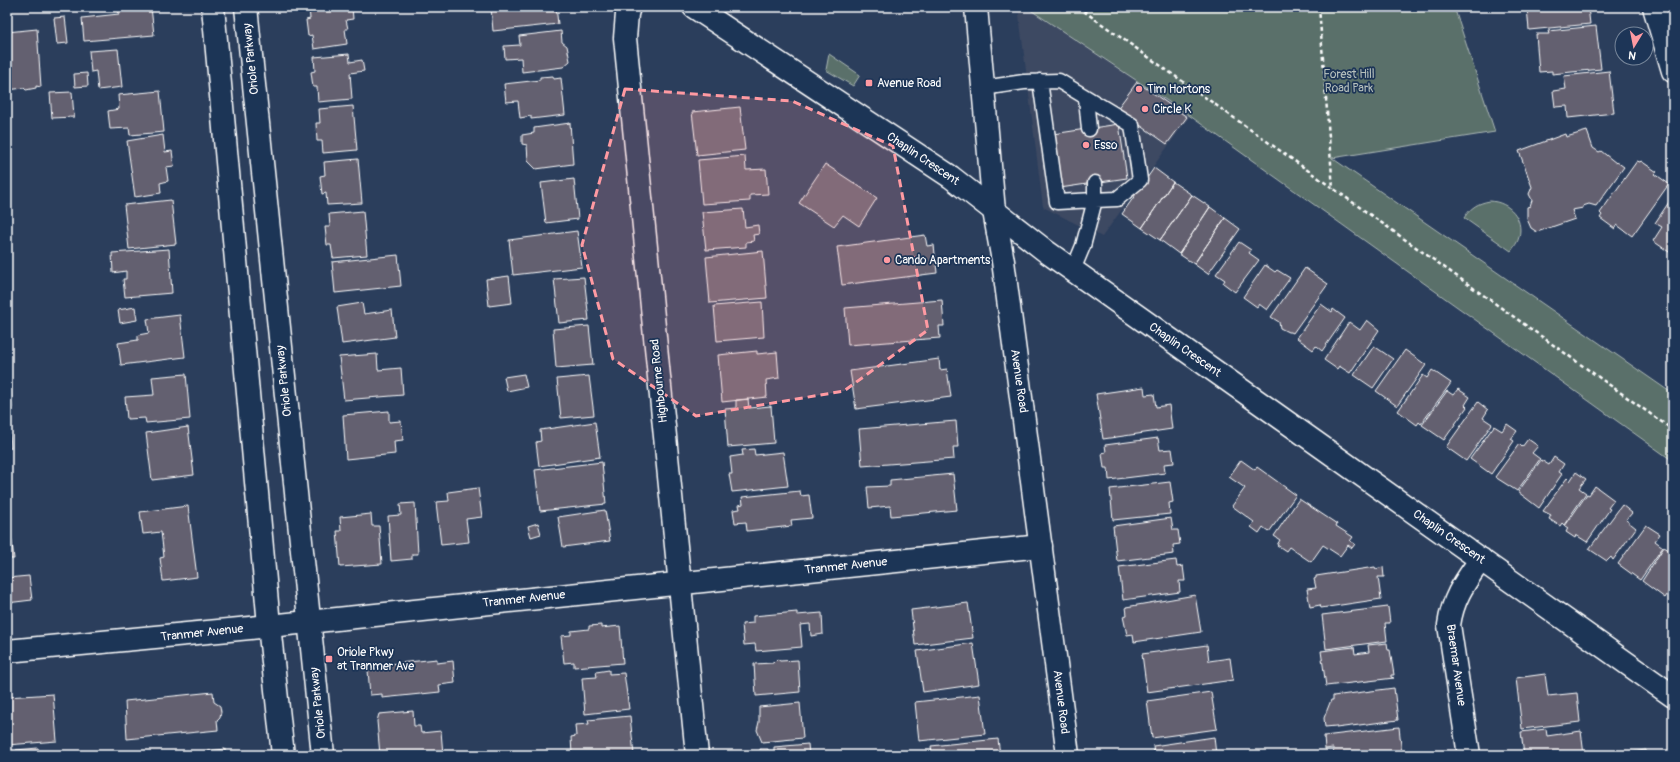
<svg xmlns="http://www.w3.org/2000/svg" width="1680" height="762" viewBox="0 0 1680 762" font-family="Pangolin,sans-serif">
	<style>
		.built { fill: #3c4862 }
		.green { fill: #5a706b; stroke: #acb8b5 }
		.building { fill: #646070; stroke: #fff }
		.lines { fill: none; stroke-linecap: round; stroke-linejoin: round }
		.service-casing { stroke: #fff; stroke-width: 17 }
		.minor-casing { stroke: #fff; stroke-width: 25 }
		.tertiary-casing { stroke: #fff; stroke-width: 25 }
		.secondary-casing { stroke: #fff; stroke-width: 25 }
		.path { stroke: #fff; stroke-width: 2.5; stroke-dasharray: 4 3; stroke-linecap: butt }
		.service { stroke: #1d3557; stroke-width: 14 }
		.minor { stroke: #1d3557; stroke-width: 22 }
		.tertiary { stroke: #1d3557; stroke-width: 22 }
		.secondary { stroke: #1d3557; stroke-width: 22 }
		.marked { fill: #ff9aa2; fill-opacity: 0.2; stroke: #ff9aa2; stroke-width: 3; stroke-dasharray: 8 5; stroke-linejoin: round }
		.poi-dot { fill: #ff9aa2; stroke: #1d3557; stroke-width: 1.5 }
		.labels { text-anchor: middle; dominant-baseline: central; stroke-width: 3.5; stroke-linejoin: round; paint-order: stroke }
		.street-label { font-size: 12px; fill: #fff; stroke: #1d3557 }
		.park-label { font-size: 12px; fill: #b5bfbc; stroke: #1d3557 }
		.poi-label { font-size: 12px; fill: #fff; stroke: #1d3557; text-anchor: start }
	</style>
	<rect width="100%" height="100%" fill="#2b3e5c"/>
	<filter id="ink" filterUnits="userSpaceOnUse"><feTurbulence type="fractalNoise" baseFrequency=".025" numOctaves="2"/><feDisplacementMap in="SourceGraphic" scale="8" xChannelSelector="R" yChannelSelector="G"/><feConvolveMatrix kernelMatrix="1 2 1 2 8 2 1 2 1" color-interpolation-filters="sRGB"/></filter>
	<g filter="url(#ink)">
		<path class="built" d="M1018,7H1026L1190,116L1102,237L1043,207Z"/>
		<path class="green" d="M1026,7H1454L1495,132L1332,158L1673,394V461L1190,116Z
			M829,54L860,75L853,86L826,70Z
			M1490,201C1509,202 1524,218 1519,237C1518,242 1514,247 1511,251L1464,218C1471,207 1478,203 1490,201Z"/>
		<path class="building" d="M118,7H151L154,35L84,41L82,18L119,14Z
			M309,7H352L353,19L346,20L348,29H345L347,44L314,49L312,35L308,36L306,20L310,19Z
			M491,7H556L558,24L493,31Z
			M1527,7H1588L1590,24L1529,30Z
			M65,17L68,43L57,44L54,18Z
			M1596,26L1601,69L1552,74V71L1539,72L1536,34H1549L1548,31Z
			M37,29L41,87L36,86V88L26,90L24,88L7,90V32Z
			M561,31L562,42L567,46L570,61L563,67L522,72L521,58L505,59L504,46L520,45L519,36Z
			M118,49L122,87L98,90L96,71L91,72L89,51Z
			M349,54L350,62L362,60L364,71L350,73L352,99L318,102L317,87H313L311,72L315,71L314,57Z
			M1609,71L1614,113L1568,118L1567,106L1555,107L1553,91L1566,89L1564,76Z
			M87,73L88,86L75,87L74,74Z
			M553,76L554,79L561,78L565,115L531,119V116L520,118L518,101L506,102L504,84L540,80V77Z
			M1137,82L1187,117L1167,144L1117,109Z
			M160,91L164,132L130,135L129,128L110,129L108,111L119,109L118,95Z
			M72,92L74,117L52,118L50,93Z
			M353,106L357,150L323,153L322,141H317L316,123H320L319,109Z
			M740,107L745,150L697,155L692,112Z
			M570,123L573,164L536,169L528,161L527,145L522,144V135L534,133V128Z
			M1119,124L1127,178L1060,188L1053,134Z
			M1587,131L1593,148L1599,152L1601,151L1616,163L1617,162L1624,167L1596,206L1589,204L1583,206V208L1572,210L1575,219L1537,232L1531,228L1527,219V207L1530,206L1532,200L1529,194L1532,187L1519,151L1565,134L1566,137Z
			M163,135L165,152L172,151L174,166L166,167L168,181L160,183L161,193L135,197L127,141Z
			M745,156L746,170L766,169L768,194L750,195V201L702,204L698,160Z
			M358,159L362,203L327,205L326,193L322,194L320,176L325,175L324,162Z
			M1637,161L1640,162L1641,161L1657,172L1655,174L1669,184L1632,236L1617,225L1615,229L1600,218L1602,215L1600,213Z
			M825,164L877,198L859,226L843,215L834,226L799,203Z
			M1154,168L1173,182L1142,228L1122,214Z
			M574,179L578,219L546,223L541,183Z
			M1173,182L1192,195L1160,240L1142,228Z
			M1192,195L1210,207L1179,254L1160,240Z
			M1673,196V252L1672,254L1653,241L1662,227L1655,223Z
			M171,200L176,244L129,249L124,205Z
			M1210,207L1225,218L1194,264L1179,254Z
			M743,209L745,227L758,225L759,234L753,235L754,241L746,242V247L706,250L702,212Z
			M363,211L367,255L333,258L331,245H327L325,227H330L329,214Z
			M1225,218L1240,229L1208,274L1194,264Z
			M577,231L582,267L513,275L509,240Z
			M925,235L927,246L934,245L937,273L842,285L837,247Z
			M1239,242L1251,250L1249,253L1259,260L1235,292L1223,283L1225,280L1216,274Z
			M169,249L172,293L125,297L123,279H126V271L113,273L112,253Z
			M763,251L767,298L710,303L706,257Z
			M398,255L401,286L335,293L332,262Z
			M1673,262V271L1669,268Z
			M1265,265L1275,272L1277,270L1290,278L1267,310L1259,304L1257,307L1243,297Z
			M1305,268L1328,284L1293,333L1291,332H1288L1280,328L1279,322L1271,317Z
			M509,276L512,303L489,306L486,279Z
			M584,277L589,320L559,323L554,279Z
			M942,300L944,326H939L940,338L848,345L845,308Z
			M762,302L764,337L717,341L714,306Z
			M362,303L364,314L392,310L395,337L342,344L337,307Z
			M1321,304L1332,312L1333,309L1345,318L1322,351L1316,346L1313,350L1297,338Z
			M135,307L137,320L120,323L118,310Z
			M180,315L185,357L121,365L118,343L138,340V335L149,333L147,319Z
			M1367,320L1379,330L1350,373L1339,366L1337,369L1324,360L1349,322L1360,330Z
			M589,326L593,365L556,368L553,329Z
			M1374,346L1393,359L1373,388L1354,375Z
			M1405,350L1426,365L1397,406L1376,391Z
			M757,351V354L777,352L779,378L766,380L767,397L722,402L718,355Z
			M377,354L378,370L401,368L403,395L344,400L339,357Z
			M939,359L940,370L947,369L951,397L856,409L850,371Z
			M1432,370L1451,383L1421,424L1419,422L1417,425L1398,411L1423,375L1427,378Z
			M186,374L190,419L146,423L145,418L127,419L125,397L154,395L152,377Z
			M524,374L527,387L507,391L504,377Z
			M589,376L594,415L561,418L557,379Z
			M7,382H10L12,408L7,409Z
			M1144,387L1145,395L1154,394L1156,407L1169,405L1172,429L1103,439L1096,394Z
			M1458,389L1470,397L1465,405L1467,407L1444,440L1422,425L1447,391L1453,395Z
			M748,399L749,408L771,406L774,443L728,447L725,409L736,408V400Z
			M1478,402L1488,410L1483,418L1492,424L1466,461L1446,447Z
			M389,411V422L401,421L403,440L394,441L395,454L346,459L343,415Z
			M956,421L958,447H953L954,459L862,466L859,429Z
			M595,422L600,457L539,466L536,442L541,441L540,430Z
			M1507,424L1517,431L1511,439L1514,441L1491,474L1470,459L1494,426L1502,431Z
			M188,427L194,475L152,480L146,433Z
			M7,434H10L11,448L7,449Z
			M1158,438L1160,450L1172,449L1174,463L1164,464L1165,473L1109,480L1108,468H1104L1102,453L1106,452L1105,445Z
			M1528,439L1538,446L1532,453L1540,459L1517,491L1495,477L1519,444L1522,447Z
			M754,449L755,455L783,452L788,486L732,492L729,474H732L730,457L743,455L742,450Z
			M1554,457L1564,464L1559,472L1562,474L1539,508L1518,492L1541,460L1549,465Z
			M1241,460L1255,470L1257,467L1296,495L1269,532L1263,527L1259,533L1251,527L1254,522L1232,506L1245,488L1229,477Z
			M602,462L606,504L540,511L535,470Z
			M1576,472L1586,479L1579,488L1586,493L1564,525L1562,523L1560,526L1549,519L1551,515L1543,511L1567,478L1570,481Z
			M953,474L957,510L891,516L890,506L869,508L867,487L890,486V480Z
			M1170,482L1173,502L1169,503L1170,514L1113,520L1110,489Z
			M1595,486L1614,500L1608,508L1610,509L1587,542L1576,535L1575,538L1566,532L1568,528L1565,526L1587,494L1589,495Z
			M478,488L482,517L466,519L469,542L441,545L436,502L449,501L448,492Z
			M800,491L801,496L809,495L812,518L791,520L792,526L747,531L746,522L735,523L733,510L740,509L739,505L743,504L742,497Z
			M1299,499L1337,524L1336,526L1353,537L1350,541L1355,544L1352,548L1348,545L1340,556L1323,545L1311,562L1289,547L1286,551L1277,545L1280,540L1274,536Z
			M415,503L418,554H412V559L391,561L388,516L401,515L400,504Z
			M1622,505L1632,513L1626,520L1636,528L1613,560L1611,557L1607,561L1589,549Z
			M188,506L197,577L163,581L160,558L164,557L161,532L143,534L140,512Z
			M605,510L610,541L563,547L558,517Z
			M371,514L372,526H379L382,564L340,567L337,531H341L340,517Z
			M1171,518L1173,530H1178L1180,544L1173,545L1174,554L1117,561L1113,526Z
			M538,523L541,534L531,537L528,526Z
			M1646,525L1660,534L1655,541L1663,547L1640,580L1618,564Z
			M7,526H10L14,559H7Z
			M1673,545V593L1672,594L1669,592L1665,598L1642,581L1664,547L1669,550Z
			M1176,560L1177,567L1183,566L1185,581H1179L1180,592L1123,600L1119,567Z
			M1375,567L1376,569L1383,567L1384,577H1378L1381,599L1321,608L1320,605L1310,607L1307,589L1316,588L1314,579L1316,578V576Z
			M29,576L32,600L7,603V578Z
			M1195,595L1201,632L1134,642L1133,634L1127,635L1123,616L1127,615L1126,607Z
			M968,603L973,638L915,645L911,610Z
			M1388,607L1390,623H1385L1387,641L1326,649L1322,615Z
			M797,612V615L822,613L823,634L811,636L810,624L800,625L802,647L756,651L755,644L744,645L742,624L753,623V616Z
			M601,625V628L620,626L623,663L574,667V662L564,663L561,636L571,635V631L589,629V626Z
			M973,643L979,684L923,692L917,651Z
			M1387,643L1388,650H1390L1394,675H1391V677L1394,678L1326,686L1321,651L1354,647L1355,654L1369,652L1368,645Z
			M1207,645L1209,661L1230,658L1233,680L1147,692L1142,654Z
			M437,659V663L453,661L455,683L439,685L440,692L382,698V694L370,695L368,670L380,669V665Z
			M777,659L780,661L798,660L800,692L756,696L754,664L773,663Z
			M609,670V674L624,673L629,709L585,714L582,678L597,677L596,672Z
			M1545,674L1548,696L1577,693L1580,722L1522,729L1516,678Z
			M1394,688L1398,720L1336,728V726L1325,727L1324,718L1331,700H1333V696Z
			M213,692L214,702L220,706L221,712L220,717L217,720L218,730L127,739L125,701Z
			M1211,692L1217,729L1152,738L1147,701Z
			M53,694L57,741L7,745V697Z
			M980,695L985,734L919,741L915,702Z
			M800,703L803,738L762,742L757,730L759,722V707Z
			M413,711L414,726H420L421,733L441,731L443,755H380L377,721L379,714Z
			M630,716L634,755H572L571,737L576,736L575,725L589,724L588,720Z
			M1399,727L1402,755H1334L1333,748L1325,749L1324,736Z
			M1546,729L1547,736L1581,731L1584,755H1524L1521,732Z
			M1214,737L1216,755H1154L1153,746Z
			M998,739L1000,755H932L931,746Z
			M808,744L809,755H760V749H768V751H774V747Z
			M38,748L39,755H17L16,750Z
			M225,749V755H181V754Z
			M1646,750V755H1630V752Z"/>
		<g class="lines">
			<g class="service-casing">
				<path id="service" d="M1040,81L1057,202L1095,200V183
					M983,88L1024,82L1059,81L1132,125L1140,180L1117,199L1095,200L1083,246L1073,270
					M1086,98L1089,129"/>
			</g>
			<g class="minor-casing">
				<path id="minor" d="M629,7L627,14L625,38L697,755
					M1654,7L1673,71
					M7,651L250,628L1041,546
					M1469,755L1449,625C1453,597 1465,582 1481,559"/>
			</g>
			<g class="tertiary-casing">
				<path id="tertiary" d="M213,7L269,625L283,755
					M246,7L323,755
					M694,7L951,177L1047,252L1673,696"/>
			</g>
			<g class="secondary-casing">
				<path id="secondary" d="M976,7L994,211L1003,261L1068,755"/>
			</g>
			<path class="path" d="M1078,7L1673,430
				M1319,7L1333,189"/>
			<use href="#service" class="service"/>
			<use href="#minor" class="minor"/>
			<use href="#tertiary" class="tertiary"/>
			<use href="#secondary" class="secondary"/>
		</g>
	</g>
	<path class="marked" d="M625,89L792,101L893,146L928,330L844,391L696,416L613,359L582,245Z"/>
	<g class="poi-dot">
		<rect x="865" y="79" width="8" height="8" rx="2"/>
		<circle cx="1139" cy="89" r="4"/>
		<circle cx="1145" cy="109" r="4"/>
		<circle cx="1086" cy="145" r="4"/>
		<circle cx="887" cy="260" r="4"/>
		<rect x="325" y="655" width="8" height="8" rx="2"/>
	</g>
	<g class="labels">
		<g class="street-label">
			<text transform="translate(251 59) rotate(-96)">Oriole Parkway</text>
			<text transform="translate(923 159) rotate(34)">Chaplin Crescent</text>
			<text transform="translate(1185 350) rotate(35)">Chaplin Crescent</text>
			<text transform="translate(284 381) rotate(-96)">Oriole Parkway</text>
			<text transform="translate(659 381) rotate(-96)">Highbourne Road</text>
			<text transform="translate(1019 381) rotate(82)">Avenue Road</text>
			<text transform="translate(1449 537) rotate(35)">Chaplin Crescent</text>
			<text transform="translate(846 566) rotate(-6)">Tranmer Avenue</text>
			<text transform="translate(524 599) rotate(-6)">Tranmer Avenue</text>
			<text transform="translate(202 633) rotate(-6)">Tranmer Avenue</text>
			<text transform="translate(1456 665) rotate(82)">Braemar Avenue</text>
			<text transform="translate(1061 702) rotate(83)">Avenue Road</text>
			<text transform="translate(318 703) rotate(-96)">Oriole Parkway</text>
		</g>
		<g class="park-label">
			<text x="1349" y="74">Forest Hill<tspan x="1349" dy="14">Road Park</tspan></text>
		</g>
		<g class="poi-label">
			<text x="877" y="83">Avenue Road</text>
			<text x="1147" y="89">Tim Hortons</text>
			<text x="1153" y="109">Circle K</text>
			<text x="1094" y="145">Esso</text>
			<text x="895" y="260">Cando Apartments</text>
			<text x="337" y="652">Oriole Pkwy<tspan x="337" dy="14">at Tranmer Ave</tspan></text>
		</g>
	</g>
	<rect width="1680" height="762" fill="none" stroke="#1d3557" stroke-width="24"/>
	<rect x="12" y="12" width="1656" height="738" fill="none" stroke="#fff" stroke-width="1.5" filter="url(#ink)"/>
	<g transform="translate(1634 46) rotate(190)"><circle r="19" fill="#1d3557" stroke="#77869a"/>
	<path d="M0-3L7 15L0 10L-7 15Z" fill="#ff9aa2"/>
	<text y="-6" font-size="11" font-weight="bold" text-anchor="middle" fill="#ffffff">N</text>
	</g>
</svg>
